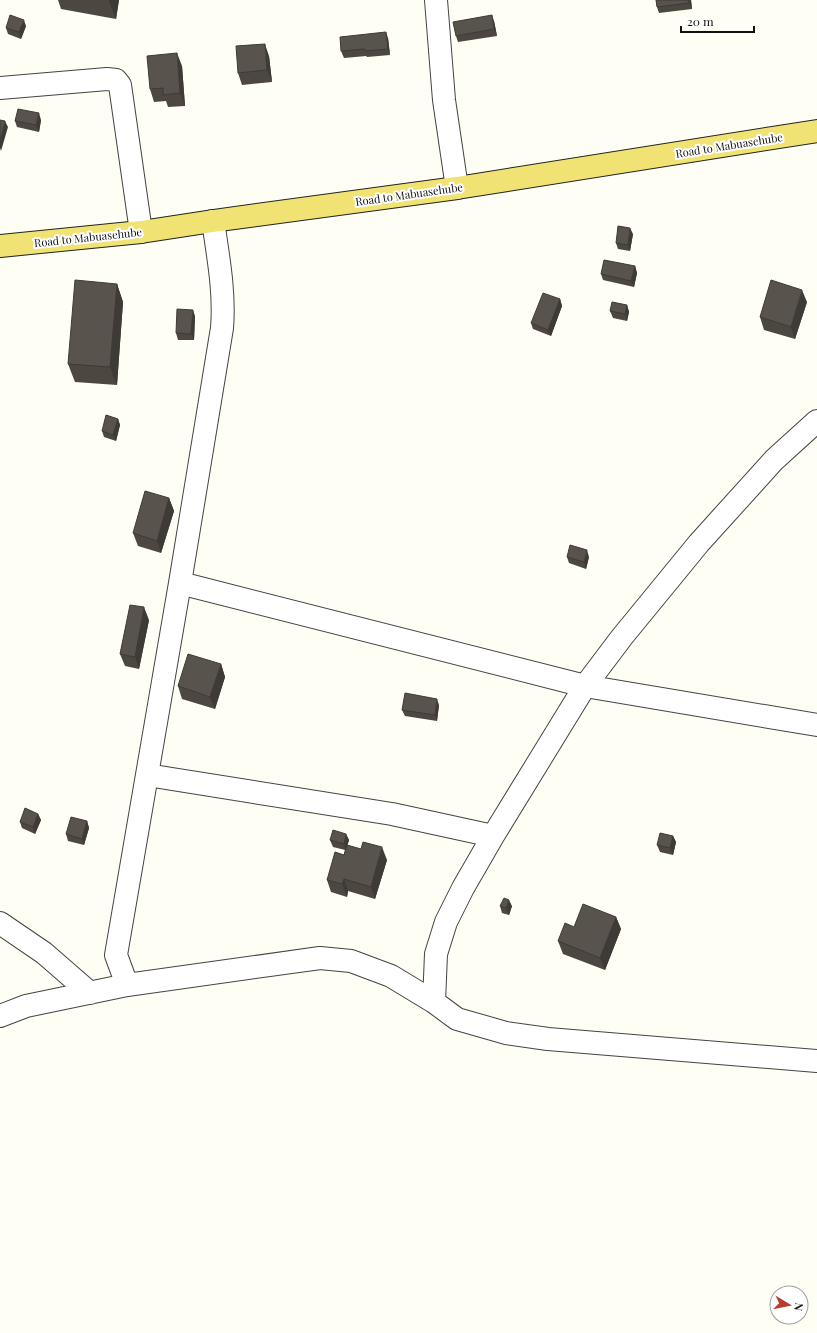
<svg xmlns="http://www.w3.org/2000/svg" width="817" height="1333" viewBox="0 0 817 1333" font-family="'Playfair Display',serif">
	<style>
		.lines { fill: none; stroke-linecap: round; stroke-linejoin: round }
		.minor-casing { stroke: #444; stroke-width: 24 }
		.major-casing { stroke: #222; stroke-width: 24 }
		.minor { stroke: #fff; stroke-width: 22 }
		.major { stroke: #f0e373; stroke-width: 22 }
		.wall { fill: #4d4742 }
		.shaded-wall { fill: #3e3a36 }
		.building { fill: #59534d; stroke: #3e3a36 }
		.labels { text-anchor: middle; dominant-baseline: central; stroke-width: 4; stroke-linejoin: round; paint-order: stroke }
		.street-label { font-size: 11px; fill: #111; stroke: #fff }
	</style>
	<rect width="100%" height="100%" fill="#fefef5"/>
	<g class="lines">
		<g class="minor-casing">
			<path id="minor" d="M436,0L444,100L457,188
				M0,88L107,79L116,80L120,85L141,232
				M180,583L585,686L817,725
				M147,775L392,814L493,836
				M0,923L44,953L90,993
				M127,985L116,955L180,583L222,328C225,292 218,256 213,221
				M434,1002L436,954L446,922L463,888L493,836L585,686L622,637L699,543L774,460L817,421
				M0,1016L26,1006L127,985L320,958L351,961L391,976L434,1002L457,1019L506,1033L548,1039L817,1061"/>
		</g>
		<g class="major-casing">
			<path id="major" d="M0,246L141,232L213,221L457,188L817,131"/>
		</g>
		<use href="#minor" class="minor"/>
		<use href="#major" class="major"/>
	</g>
	<path class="wall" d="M58,0H119L116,19L61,9Z
		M656,0H691L692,9L659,13L657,7Z
		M494,21L497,36L458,42L456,36Z
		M26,26L21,39L8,34L6,28Z
		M388,38L390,55L367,57L366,56L344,58L341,51Z
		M269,56L272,82L242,85L238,73Z
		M182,66L185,106L168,107L166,101L154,102L150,89Z
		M41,120L39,132L17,127L15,121Z
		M633,234L630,251L618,249L616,243Z
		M635,266L637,273L634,287L603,280L601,274Z
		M117,284L123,302L117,385L75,382L68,364Z
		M560,299L562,306L551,336L533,329L531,323Z
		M807,302L795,339L764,330L760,317Z
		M627,305L629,312L627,321L613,318L610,311Z
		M195,316L194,340H178L176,333Z
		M118,419L120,425L116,441L104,437L102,431Z
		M169,498L174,511L161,553L138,546L133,533Z
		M567,557H589L586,569L569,563Z
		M149,620L139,669L125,666L120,654Z
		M221,664L225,677L215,709L182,699L178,686Z
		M439,705L437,721L405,716L402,710Z
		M38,814L41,820L35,834L22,828L20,822Z
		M87,821L89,828L84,845L68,841L66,834Z
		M346,834L349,840L347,845L387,860L375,899L348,891L347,897L331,892L327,880L344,855L345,850L333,847L330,840Z
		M673,836L676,842L673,855L660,852L657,845Z
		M500,906H512L509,915L502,913Z
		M616,917L621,929L605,970L563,954L558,941L574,927Z"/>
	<path class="shaded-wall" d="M109,0H119L116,19L109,1Z
		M689,0H691L692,9L689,3Z
		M492,15L494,21L497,36L494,29Z
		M24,20L26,26L21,39L19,32Z
		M386,32L388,38L390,55L388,49Z
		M265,44L269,56L272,82L267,70Z
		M177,53L182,66L185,106L180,93Z
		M39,113L41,120L39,132L36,125Z
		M5,121L8,127L1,151L0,148V141Z
		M630,228L633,234L630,251L628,245Z
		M635,266L637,273L634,287L631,281Z
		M117,284L123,302L117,385L110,367Z
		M802,290L807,302L795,339L791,327Z
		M560,299L562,306L551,336L548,330Z
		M627,305L629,312L627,321L625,314Z
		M193,310L195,316L194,340L191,334Z
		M118,419L120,425L116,441L113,435Z
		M169,498L174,511L161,553L157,541Z
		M587,550L589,557L586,569L584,562Z
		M144,607L149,620L139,669L135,657Z
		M221,664L225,677L215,709L210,697Z
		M437,699L439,705L437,721L435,715Z
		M38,814L41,820L35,834L33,827Z
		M87,821L89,828L84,845L82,839Z
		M346,834L349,840L346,851L344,844Z
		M673,836L676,842L673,855L670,848Z
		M382,847L387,860L375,899L371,887Z
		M344,879L348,891L347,897L342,884Z
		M509,900L512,906L509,915L506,908Z
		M616,917L621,929L605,970L600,958Z"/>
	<path class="building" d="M656,0H689V3L657,7Z
		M10,15L24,20L19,32L6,28Z
		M492,15L494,29L456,36L453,22Z
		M386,32L388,49L365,51V49L341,51L340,37Z
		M265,44L267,70L238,73L236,46Z
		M177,53L180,93L163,95V88L150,89L147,56Z
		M18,109L39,113L36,125L15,121Z
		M0,120L5,121L0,141Z
		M618,226L630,228L628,245L616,243Z
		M604,260L635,266L631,281L601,274Z
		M75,280L117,284L110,367L68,364Z
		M771,280L802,290L791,327L760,317Z
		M543,293L560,299L548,330L531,323Z
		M612,302L627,305L625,314L610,311Z
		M177,309L193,310L191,334L176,333Z
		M106,415L118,419L113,435L102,431Z
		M145,491L169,498L157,541L133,533Z
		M570,545L587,550L584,562L567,557Z
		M130,605L144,607L135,657L120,654Z
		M188,654L221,664L210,697L178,686Z
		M405,693L437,699L435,715L402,710Z
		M25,808L38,814L33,827L20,822Z
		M71,817L87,821L82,839L66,834Z
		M333,830L346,834L344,844L330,840Z
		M660,833L673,836L670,848L657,845Z
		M363,842L382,847L371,887L344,879L342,884L327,880L335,852L344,855L347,845L361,849Z
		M504,898L509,900L506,908L500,906Z
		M583,904L616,917L600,958L558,941L565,923L574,927Z"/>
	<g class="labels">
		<g class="street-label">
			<text transform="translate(729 145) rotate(-9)">Road to Mabuasehube</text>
			<text transform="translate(409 194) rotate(-8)">Road to Mabuasehube</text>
			<text transform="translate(88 237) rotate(-6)">Road to Mabuasehube</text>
		</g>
	</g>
	<g transform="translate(789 1305) rotate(100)"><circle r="19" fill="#ffffff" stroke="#a0a0a0"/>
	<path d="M0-3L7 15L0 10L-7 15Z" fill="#ba3c2f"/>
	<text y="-6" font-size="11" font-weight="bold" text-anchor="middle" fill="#111111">N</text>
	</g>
	<path d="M681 26v6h73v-6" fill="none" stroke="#111111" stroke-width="2"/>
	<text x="687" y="26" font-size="12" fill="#111111" stroke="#ffffff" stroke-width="3" paint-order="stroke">20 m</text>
</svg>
